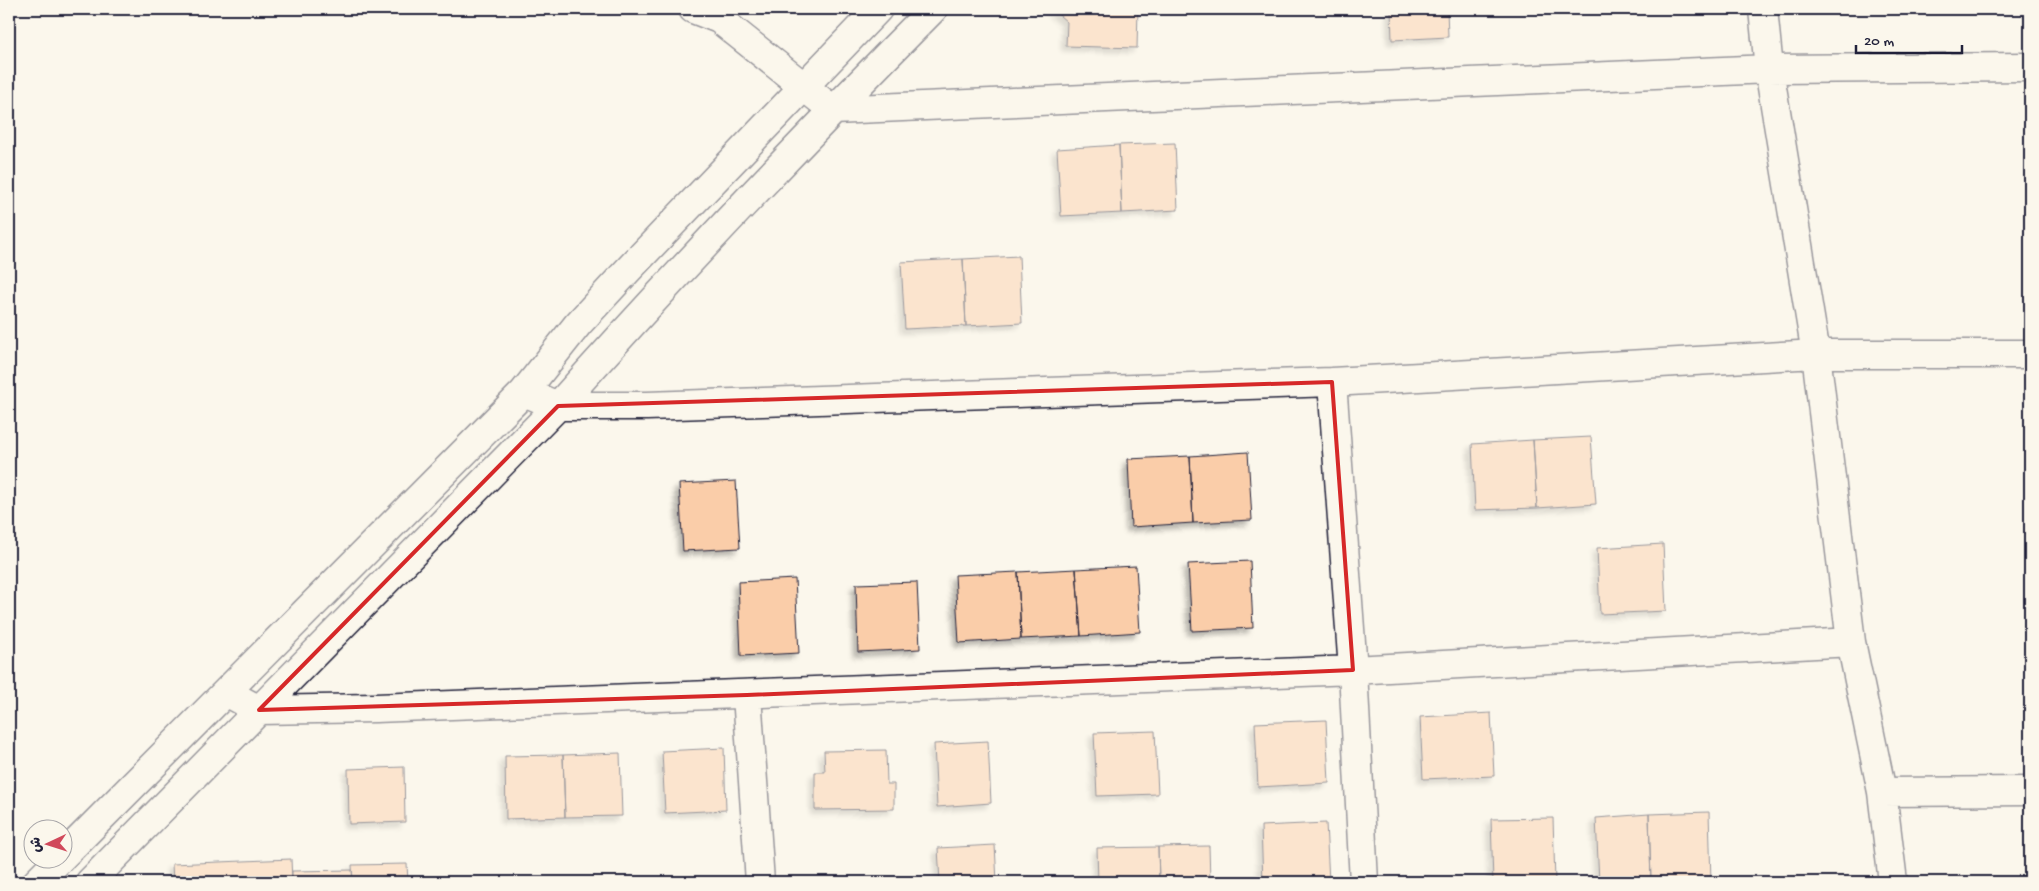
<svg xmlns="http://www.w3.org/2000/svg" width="2039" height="891" viewBox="0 0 2039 891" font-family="'Gochi Hand','Playpen Sans Arabic',sans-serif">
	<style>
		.building { fill: #facda9; stroke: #22223b; filter: url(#shadow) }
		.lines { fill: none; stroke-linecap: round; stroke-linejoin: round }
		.minor-casing { stroke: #22223b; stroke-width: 31 }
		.minor { stroke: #fbf7ec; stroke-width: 28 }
		.marked { fill: none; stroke: #d62828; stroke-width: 4; stroke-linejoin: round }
	</style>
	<defs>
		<filter id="shadow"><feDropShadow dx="-4.5" dy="4.5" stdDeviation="2.5" flood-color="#0004"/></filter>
	</defs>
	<rect width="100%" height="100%" fill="#fbf7ec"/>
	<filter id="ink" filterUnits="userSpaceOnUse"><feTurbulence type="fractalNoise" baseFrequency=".02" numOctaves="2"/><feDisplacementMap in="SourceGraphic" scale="10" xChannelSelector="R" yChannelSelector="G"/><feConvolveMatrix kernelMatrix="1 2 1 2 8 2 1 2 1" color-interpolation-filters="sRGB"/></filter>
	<g filter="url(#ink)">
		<path class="building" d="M1052,9H1138L1137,48L1066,46L1067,22Z
			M1391,9H1447L1448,37L1392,40Z
			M1175,143L1178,210L1122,213L1119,145Z
			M1119,145L1122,213L1061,216L1057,149Z
			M1019,256L1022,323L966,326L963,259Z
			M963,259L966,326L905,329L901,262Z
			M1591,437L1596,504L1537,508L1533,440Z
			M1533,440L1537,508L1475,510L1472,444Z
			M1248,452L1252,520L1193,523L1190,456Z
			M1190,456L1193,523L1131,527L1128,459Z
			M736,481L740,548L683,551L679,484Z
			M1663,544L1666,611L1600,614L1597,548Z
			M1250,561L1253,628L1192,631L1188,564Z
			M1136,566L1140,632L1081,636L1076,569Z
			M1076,569L1081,636L1021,639L1018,572Z
			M1018,572L1021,639L959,643L955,575Z
			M795,579L799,653L741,656L738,582Z
			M917,582L920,649L858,652L856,584Z
			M1491,713L1494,776L1423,779L1420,717Z
			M1326,720L1329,783L1258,787L1255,723Z
			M1155,731L1158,794L1097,796L1094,733Z
			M988,741L991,803L937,807L934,744Z
			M724,748L726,810L665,813L662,751Z
			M886,750L887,784H894V809L815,810V772H825L824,751Z
			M620,753L622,816L565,817L563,755Z
			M563,755L565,817L506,819L505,756Z
			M404,767L405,822L349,824L348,769Z
			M1709,812L1711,882H1651L1649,814Z
			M1649,814L1651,882H1599L1596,818Z
			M1553,818L1555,882H1493L1491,819Z
			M1326,823L1329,882H1263L1261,826Z
			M995,845L997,882H940L938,848Z
			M1209,846L1210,882H1159L1158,847Z
			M1158,847L1159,882H1098L1097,848Z
			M291,859L292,882H173L172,864Z
			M407,864L408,882H353L352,865Z
			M352,870L353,882H292V871Z"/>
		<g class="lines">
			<g class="minor-casing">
				<path id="minor" d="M693,9L719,19L833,110L1769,69L2030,67
					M1763,9L1769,69L1816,354L1851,642L1882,792L1893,882
					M1332,382L1353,670L1364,882
					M524,392L558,406H647L1332,382L1816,354H2030
					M228,693L259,710L376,708L1353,670L1851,642
					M747,695L760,882
					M1882,792L2030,791
					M62,857L524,392L578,324L628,270L878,9
					M37,882L61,858
					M90,882L558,406C679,270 805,138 933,9"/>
			</g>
			<use href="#minor" class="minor"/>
		</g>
	</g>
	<path d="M0 0H2039V891H0ZM1332,382L1353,670L747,695L259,710L558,406Z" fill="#fbf7ec" fill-opacity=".55" fill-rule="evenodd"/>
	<path class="marked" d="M1332,382L1353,670L747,695L259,710L558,406Z"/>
	<rect width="2039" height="891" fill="none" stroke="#fbf7ec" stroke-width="30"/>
	<rect x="15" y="15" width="2009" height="861" fill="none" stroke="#22223b" stroke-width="2" filter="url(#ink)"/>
	<g transform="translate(48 844) rotate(266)"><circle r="24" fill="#fbf7ec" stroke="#a4a2a5"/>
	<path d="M0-4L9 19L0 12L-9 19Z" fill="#d1495b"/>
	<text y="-8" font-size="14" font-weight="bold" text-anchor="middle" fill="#22223b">ش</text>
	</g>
	<path d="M1856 45v8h106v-8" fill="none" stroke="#22223b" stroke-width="2.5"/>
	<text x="1864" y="45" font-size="15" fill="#22223b" stroke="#fbf7ec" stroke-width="4" paint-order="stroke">20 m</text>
</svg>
